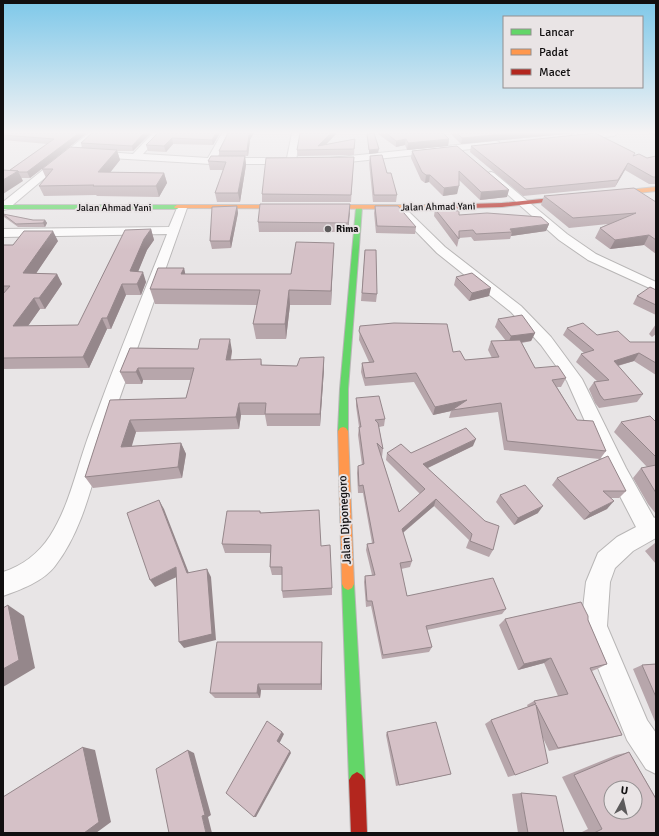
<svg xmlns="http://www.w3.org/2000/svg" width="659" height="836" viewBox="0 0 659 836" font-family="Signika,sans-serif">
	<style>
		.lines { fill: none; stroke-linecap: round; stroke-linejoin: round }
		.street-casing { stroke: #b8b6b6; stroke-width: 2 }
		.fast-casing { stroke: #b8b6b6; stroke-width: 2 }
		.slow-casing { stroke: #b8b6b6; stroke-width: 2 }
		.jam-casing { stroke: #b8b6b6; stroke-width: 2 }
		.street { fill: #fcfbfb; fill-rule: evenodd }
		.fast { fill: #63d668; fill-rule: evenodd }
		.slow { fill: #ff974d; fill-rule: evenodd }
		.jam { fill: #b3261e; fill-rule: evenodd }
		.wall { fill: #b7a6ab }
		.shaded-wall { fill: #95878b }
		.building { fill: #d5c1c7; stroke: #95878b; fill-rule: evenodd }
		.poi-dot { fill: #5c5a5b; stroke: #e9e4e5; stroke-width: 1.5 }
		.labels { text-anchor: middle; dominant-baseline: central; stroke-width: 4; stroke-linejoin: round; paint-order: stroke }
		.far-street-label { font-size: 10px; fill: #110f10; stroke: #e9e4e5 }
		.far-poi-label { font-size: 10px; font-weight: bold; fill: #110f10; stroke: #e9e4e5; text-anchor: start }
		.street-label { font-size: 12px; fill: #110f10; stroke: #e9e4e5 }
	</style>
	<rect width="100%" height="100%" fill="#e8e5e6"/>
	<g class="lines">
		<g class="street-casing">
			<path id="street" d="M89,133H98L8,209L3,210V202Z
				M153,133H162L143,154L208,158L222,133H230L217,158H287L292,133H300L296,161L291,164H211L94,157L89,154L94,151L133,154Z
				M589,133H618L614,136L573,140L569,137L573,134Z
				M496,141L499,142V146L330,164L325,161L330,158Z
				M491,172L494,173L567,234L596,254L656,282V291L588,260L559,240L488,177L486,175L488,173Z
				M182,205L187,208C161,282 134,357 108,431C93,477 85,527 55,566C44,581 20,590 3,596V572C22,566 39,553 50,536C70,505 77,466 90,432C114,365 141,300 167,234L3,237V229L169,227L177,208Z
				M404,210L408,211L445,247L521,306L551,337L582,379L626,468L654,518L656,517V538L633,551L615,568L610,582L607,626L647,720L656,733V774L646,769L627,740L581,626L586,582L598,553L617,537L636,527L608,473L567,381L541,345L511,312L437,253L400,215L398,213L400,211Z"/>
		</g>
		<g class="fast-casing">
			<path id="fast" d="M3,205H177L180,207L177,209H3Z
				M359,206L362,208L348,389V431L346,434H340L338,431L340,389L356,208Z
				M348,578L352,580L354,584L365,780L362,785L357,788L352,785L349,780L342,584L344,580Z"/>
		</g>
		<g class="slow-casing">
			<path id="slow" d="M656,187V191L609,196L606,194L609,192Z
				M177,205H436L439,207L436,209L175,208L174,207Z
				M343,427L346,428L348,431L354,584L352,588L348,590L344,588L342,584L338,431L340,428Z"/>
		</g>
		<g class="jam-casing">
			<path id="jam" d="M571,196L574,198L573,199L502,207L436,209L433,207L436,205L502,203Z
				M357,772L362,775L365,780L367,833H351L349,780L352,775Z"/>
		</g>
		<use href="#street" class="street"/>
		<use href="#fast" class="fast"/>
		<use href="#slow" class="slow"/>
		<use href="#jam" class="jam"/>
	</g>
	<path class="wall" d="M3,133H87L63,152L82,148L81,143L151,133L133,151H117L120,160L110,172L164,173L167,183L159,197L97,196L96,195L44,196L39,186L46,178L42,169L30,178H21L23,181L10,170L47,144L3,140Z
		M158,133H220L213,145L173,144L166,152L148,151L146,145Z
		M377,133H443L449,139L448,146L407,150L405,145L396,147Z
		M450,133H575L461,144Z
		M647,133H656V136Z
		M355,139L354,155L298,156L297,150Z
		M250,140L248,156H245L246,165L240,202H217L215,193L223,170H210L208,161L219,156V151Z
		M457,146L507,197L480,200L459,180L457,194L443,196L429,182L425,183L421,180L411,158L412,151Z
		M471,146L635,153L633,156L647,158L656,156V184H649L625,170L615,187L523,196L470,152Z
		M370,156L387,173L397,195L396,202H373L369,163Z
		M354,157L351,202H262V194Z
		M544,196L656,202V254L644,245L610,249L595,238L600,228L608,224L569,228L541,205Z
		M350,204L348,232H259L258,222Z
		M237,206L238,213L231,248L212,249L210,241Z
		M375,206L416,227L415,234L376,233L374,213Z
		M435,209L459,215L549,224L546,231L511,236L510,239L474,241L471,237L459,238L457,247L434,216Z
		M3,214L33,220H45L47,223L45,227H18L4,217Z
		M151,229L154,240L147,250L138,271L146,282L141,295H126L111,329H107L89,368L3,369V245H13L58,241L36,273L57,274L62,284L45,309H40L28,326L78,325Z
		M334,243L333,257L331,305H290L286,339H256L253,324L257,305L155,304L150,289L184,268L185,274H291Z
		M365,250L377,294L376,302L361,301Z
		M456,277L489,296L469,301L454,285Z
		M656,290V315L633,304L637,296Z
		M498,319L535,333L531,341L522,343L535,368L566,378L561,387H557L577,420L606,451L600,459L626,491L619,498H611L607,509L584,520L552,485L557,478L600,459L504,450L498,412L449,418L451,411L433,415L414,382L365,386L361,372L362,363L369,362L359,340L360,326L453,352L465,360L492,358L488,350L491,341H506L495,327Z
		M656,324V334L652,337L649,334Z
		M567,328L597,335L630,342H656V375L634,361L618,366L643,394L637,402L599,408L595,403L589,389L594,382L597,381L576,362L581,354L584,353L563,335Z
		M130,348L232,351L231,360L261,359L262,365L297,366L324,357V369L320,426H267L265,415H241L239,429L136,432L131,446L181,443L186,454L182,478L93,488L85,477L110,400L186,398L191,380H143L142,384H126L120,372Z
		M356,398L385,419L384,426L379,427L383,449L382,457L381,455L399,512L420,494L386,460L387,453H411L473,446L428,468L493,550L489,557L466,548L469,540L434,506L403,533L412,561L410,567L401,569L407,596L506,609L502,614L427,630L432,647L429,652L382,659L371,606L366,607L364,582L365,576L372,575L366,550L367,544L372,543L363,493H358L357,473L358,466L362,465L358,435L359,427L356,406Z
		M621,422H656V514L648,504L633,478L641,468L647,467L614,432Z
		M500,495L538,513L514,525L496,502Z
		M260,511L261,513L321,546L332,588V595L283,598L282,591V575H272L270,567V553H225L222,544Z
		M655,543H656V564L645,551Z
		M505,619L588,620L607,664L597,669L592,671L622,735L611,738L549,751L543,738L515,775L508,777L485,724L491,720L528,707L527,705L534,701L558,696L544,663L518,670L499,625Z
		M322,642V690H261L260,698H215L210,693Z
		M656,664V724L633,669L642,665Z
		M387,732L451,774L447,775L396,786L386,735Z
		M629,752L656,798V833H580L588,829L562,777L616,755Z
		M521,793L564,833H518L512,794Z"/>
	<path class="shaded-wall" d="M79,133H87L30,178L27,172Z
		M144,133H151L133,151L132,146Z
		M216,133H220L213,145L212,140Z
		M250,133H254L250,140L248,156L247,151L249,135Z
		M331,133H337L321,150L318,146Z
		M515,133H575L461,144L462,138Z
		M172,138L173,144L166,152L164,146Z
		M406,139L405,145L396,147V141Z
		M449,139L448,146L407,150L408,143Z
		M379,149L378,153L369,154V150Z
		M117,150L120,160L102,183L98,172Z
		M245,156L246,165L240,202L238,193Z
		M628,163L625,170L615,187L618,180Z
		M18,171L23,181L3,194V180Z
		M164,173L167,183L159,197L156,186Z
		M426,175H430L429,182L425,183Z
		M459,186L457,194L443,196L444,188Z
		M509,190L507,197L480,200L481,192Z
		M350,204V213L348,232V223Z
		M237,206L238,213L231,248L230,241Z
		M45,220L47,223L45,227L43,223Z
		M549,224L546,231L511,236L512,232L510,229Z
		M151,229L154,240L147,250L134,282L130,271L144,239Z
		M53,231L58,241L29,284L23,273Z
		M649,235L644,245L610,249L615,240Z
		M334,243L333,257L331,305V291Z
		M184,268L187,282L181,274Z
		M143,272L146,282L141,295L137,284Z
		M57,274L62,284L45,309L39,298Z
		M122,284L126,295L111,329L107,318Z
		M491,288L489,296L469,301L472,293Z
		M289,290L290,305L286,339L285,324Z
		M34,298L40,309L20,337L13,326Z
		M102,318L107,329L89,368L83,357Z
		M535,333L531,341L508,344L511,336Z
		M230,339L232,351L228,372L226,360Z
		M639,353L634,361L609,368L614,361Z
		M324,357V369L320,426V414Z
		M138,368L143,380L142,384L136,372Z
		M467,400L452,410L451,411L433,415L435,407Z
		M239,403L241,415L239,429L236,417Z
		M130,420L136,432L128,459L121,447Z
		M476,439L473,446L421,471L423,464Z
		M181,443L186,454L182,478L178,467Z
		M436,499L434,506L400,535L402,529Z
		M159,500L164,509L192,581L187,573Z
		M614,501L607,509L584,520L590,513Z
		M543,506L538,513L514,525L518,518Z
		M176,567L181,575L155,587L150,580Z
		M207,569L211,577L216,640L184,648L179,642Z
		M8,605L24,616L35,668L3,687V669Z
		M322,642V690L321,684Z
		M551,658L544,663L518,670L524,664Z
		M258,684L261,690L260,698L257,693Z
		M282,732L284,734L279,744L277,741Z
		M83,747L95,750L111,822L96,833H84Z
		M188,750L194,753L211,815L208,817L212,833H206L202,816Z
		M290,751L291,753L256,817H254Z"/>
	<path class="building" d="M3,133H79L27,172H19L18,171L10,170L54,139L3,135Z
		M92,133H144L132,146L81,143Z
		M158,133H216L212,140L172,138L164,146L146,145Z
		M228,133H250L249,135L247,151H219Z
		M300,133H331L318,146L355,139L354,149L297,150Z
		M374,133L379,149L369,150L367,134Z
		M386,133H443L449,139L408,143L406,139L396,141Z
		M457,133H515L462,138Z
		M595,133L635,153L633,156L639,154L647,158L656,156V177H653L628,163L618,180L525,189L471,146Z
		M457,146L509,190L481,192L459,171V186L444,188L430,175H426L422,172L412,151Z
		M70,147L117,150L98,172L164,173L156,186H93L94,185L39,186L53,169H42Z
		M382,155L387,173H391L397,195H374L370,156Z
		M211,156H245L238,193H215L226,162L208,161Z
		M354,157L351,195L262,194L266,158Z
		M3,170L18,171L3,180Z
		M634,188L656,202V206H655L656,207V240L649,235L615,240L600,228L636,213L573,218L544,196Z
		M260,204H350L348,223L258,222Z
		M237,206L230,241H210L212,207Z
		M375,206H398L416,227L377,226Z
		M435,209L459,211V215L487,213L541,217L549,224L510,229L512,232L476,234L473,230L459,231V239Z
		M3,214L33,220H45L43,223L16,224Z
		M151,229L144,239L130,271L143,272L137,284H122L107,318H102L83,357L3,358V294L10,286H3V245H13L24,231H53L23,273L57,274L39,298H34L13,326L78,325L125,230Z
		M296,242L334,243L331,291L289,290L285,324H253L260,290L150,289L158,268H184L181,274H291Z
		M365,250H376L377,294L362,293Z
		M472,273L491,288L472,293L456,277Z
		M650,287L656,290V305L637,296Z
		M522,315L535,333L511,336L498,319Z
		M394,323L447,324L453,352L460,351L465,360L499,357L491,341L520,340L535,368L558,366L566,378L552,380L577,420L593,421L606,451L507,441L501,403L452,410L467,400L435,407L416,373L365,378L362,363L374,362L359,331L360,326Z
		M583,323L597,335L618,331L630,342H656V363L639,353L614,361L643,394L604,400L600,395L594,382L609,380L581,354L594,350L567,328Z
		M200,339H230L226,360L261,359V365L297,366L300,358L324,357L320,414H265L266,403H239L236,417L130,420L121,447L181,443L178,467L85,477L110,400L186,398L194,368H138L136,372H120L130,348L198,349Z
		M379,396L385,419L375,420L378,423L383,449L377,443L399,512L425,489L387,453L401,444L411,453L466,428L476,439L423,464L485,521L499,526L493,550L470,541L472,534L436,499L402,529L412,561L400,563L407,596L493,578L506,609L426,626L432,647L383,655L372,601H367L365,576L375,575L367,544L374,543L363,485L359,486L358,466L364,464L359,427H361L356,398Z
		M650,416L656,422V457L621,422Z
		M608,456L626,491H603L614,501L590,513L557,478Z
		M656,465V493L641,468Z
		M525,485L543,506L518,518L500,495Z
		M159,500L187,573L207,569L212,634L179,642L176,567L150,580L127,513Z
		M319,510L321,546L330,545L332,588L282,591V567H270L271,545L222,544L227,511H260V513Z
		M581,602L588,616V620L607,664L590,668L622,735L558,748L536,705L548,763L515,775L491,720L536,704L534,701L568,694L551,658L524,664L505,619Z
		M8,605L19,660L3,669V608Z
		M217,642H322L321,684H258L257,693H210Z
		M656,664V697L642,665Z
		M267,721L282,732L277,741L290,751L254,817L226,793Z
		M436,722L451,774L399,785L387,732Z
		M83,747L99,822L84,833H3V797Z
		M188,750L205,815L202,816L206,833H169L156,769Z
		M629,752L656,799V833H594L602,829L574,775ZM611,788H635V812H611Z
		M521,793L556,796L564,833H528Z"/>
	<linearGradient id="sky" x2="0" y2="1"><stop stop-color="#7ec8e9"/><stop offset="0.53" stop-color="#f5f3f4"/><stop offset="1" stop-color="#f5f3f4" stop-opacity="0"/></linearGradient>
	<rect width="659" height="250" fill="url(#sky)"/>
	<circle class="poi-dot" cx="328" cy="229" r="4"/>
	<g class="labels">
		<g class="far-street-label">
			<text transform="translate(438 207) rotate(-1)">Jalan Ahmad Yani</text>
			<text x="114" y="208">Jalan Ahmad Yani</text>
		</g>
		<g class="far-poi-label">
			<text x="336" y="229">Rima</text>
		</g>
		<g class="street-label">
			<text transform="translate(345 520) rotate(-93)">Jalan Diponegoro</text>
		</g>
	</g>
	<rect width="659" height="836" fill="none" stroke="#110f10" stroke-width="8"/>
	<rect x="503" y="16" width="140" height="72" fill="#e9e4e5" stroke="#938f90"/>
	<rect x="511" y="29" width="20" height="6" fill="#63d668" stroke="#938f90"/>
	<text x="539" y="36" font-size="12" fill="#110f10">Lancar</text>
	<rect x="511" y="49" width="20" height="6" fill="#ff974d" stroke="#938f90"/>
	<text x="539" y="56" font-size="12" fill="#110f10">Padat</text>
	<rect x="511" y="69" width="20" height="6" fill="#b3261e" stroke="#938f90"/>
	<text x="539" y="76" font-size="12" fill="#110f10">Macet</text>
	<g transform="translate(623 800) rotate(8)"><circle r="19" fill="#e9e4e5" stroke="#938f90"/>
	<path d="M0-3L7 15L0 10L-7 15Z" fill="#5c5a5b"/>
	<text y="-6" font-size="11" font-weight="bold" text-anchor="middle" fill="#110f10">U</text>
	</g>
</svg>
